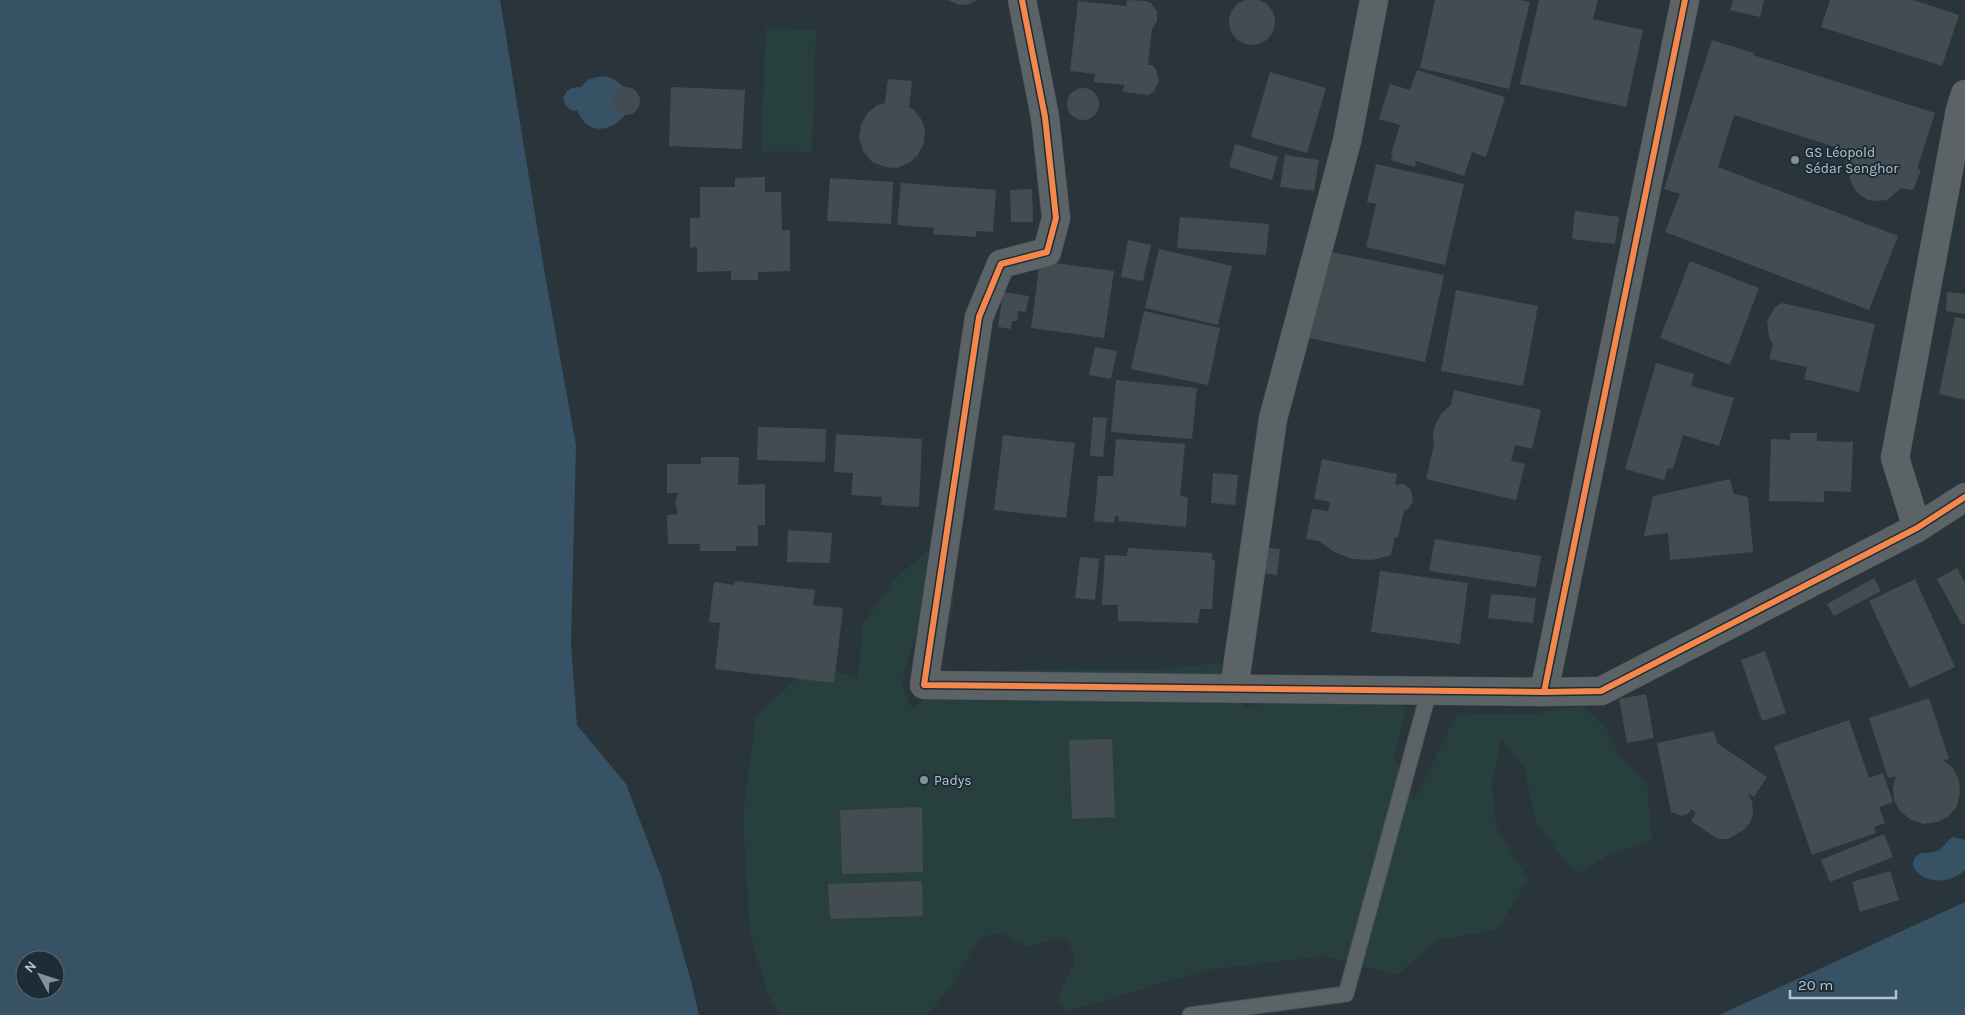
<svg xmlns="http://www.w3.org/2000/svg" width="1965" height="1015" viewBox="0 0 1965 1015" font-family="Karla,sans-serif">
	<style>
		.green { fill: #27403e }
		.water { fill: #365264; fill-rule: evenodd }
		.building { fill: #434c50 }
		.lines { fill: none; stroke-linecap: round; stroke-linejoin: round }
		.lane-casing { stroke: #495055; stroke-width: 17 }
		.street-casing { stroke: #495055; stroke-width: 29 }
		.lane { stroke: #5b6367; stroke-width: 15 }
		.street { stroke: #5b6367; stroke-width: 28 }
		.cycleway-casing { stroke: #1d2c36; stroke-width: 9 }
		.cycleway { stroke: #f5874c; stroke-width: 6 }
		.poi-dot { fill: #849199; stroke: #1d2c36; stroke-width: 2 }
		.labels { text-anchor: middle; dominant-baseline: central; stroke-width: 4; stroke-linejoin: round; paint-order: stroke }
		.poi-label { font-size: 14px; fill: #b5c2cb; stroke: #1d2c36; text-anchor: start }
	</style>
	<rect width="100%" height="100%" fill="#2a353b"/>
	<path class="green" d="M766,28L816,30L812,152L761,151Z
		M927,551L955,574L952,617L918,628L901,684L912,708L963,672L1067,669L1153,670L1220,663L1246,709L1336,677L1407,708L1394,758L1414,801L1456,715L1534,714L1582,706L1605,727L1622,759L1647,784L1652,840L1608,855L1578,873L1560,855L1535,820L1524,767L1501,738L1492,783L1496,827L1528,879L1497,930L1436,940L1397,975L1325,956L1206,970L1065,1012L1058,999L1076,957L1065,936L1028,947L1000,933L979,937L954,983L927,1015H780L768,994L750,933L743,815L756,716L811,666L858,677L863,624L894,580Z"/>
	<path class="water" d="M0,0H500L544,269L576,445L571,645L577,725L626,784L662,879L692,985L699,1015H0ZM25,960H55V990H25Z
		M606,76C666,99 594,158 578,111C569,111 566,107 563,98C567,89 571,87 581,87C587,78 596,77 606,76Z
		M1954,837L1965,840V870C1935,896 1900,867 1918,855C1923,851 1931,854 1937,851C1945,848 1946,839 1954,837Z
		M1965,902V1015H1719Z"/>
	<path class="building" d="M1229 22a23 23 0 1 1 46 0a23 23 0 1 1-46 0Z
		M948,0H977L970,4L959,5Z
		M1127,0L1146,1L1151,3L1157,11V21L1152,29L1148,65H1152L1156,69L1159,81L1154,91L1149,95L1123,92L1124,85L1094,82L1095,74L1070,71L1078,1L1126,6Z
		M1435,0H1521L1530,2L1509,89L1420,68Z
		M1539,0H1598L1593,19L1643,30L1626,107L1520,84Z
		M1733,0H1764L1760,17L1730,10Z
		M1830,0H1913L1959,15L1942,66L1821,27Z
		M1712,40L1754,53L1753,55L1935,113L1917,169L1921,170L1913,190L1901,188L1887,200L1877,201L1868,200L1860,195L1854,188L1850,180V170L1844,168L1848,151L1734,115L1718,167L1898,236L1869,310L1665,232L1680,194L1664,189Z
		M1417,70L1505,97L1486,157L1472,152L1464,176L1416,161L1415,167L1391,160L1393,154H1391L1400,125L1379,119L1390,84L1410,90Z
		M1270,72L1326,88L1307,153L1251,137Z
		M888,79L912,81L909,107L913,109L921,119L925,130L924,143L918,155L909,163L897,168L885,167L872,162L863,151L859,138L861,125L867,114L877,105L885,103Z
		M612 101a14 14 0 1 1 28 0a14 14 0 1 1-28 0Z
		M671,87L745,90L742,149L669,146Z
		M1067 104a16 16 0 1 1 32 0a16 16 0 1 1-32 0Z
		M1235,144L1278,157L1272,180L1229,167Z
		M1285,155L1319,160L1314,191L1280,187Z
		M1376,164L1464,184L1445,265L1366,247L1376,204L1367,202Z
		M765,177V192H781L782,230H790V271L758,272V280H731V271L697,272V247L690,248V218H700V187H735V178Z
		M830,178L893,182L891,224L827,221Z
		M901,183L996,190L993,232L976,231V237L933,234L934,228L897,225Z
		M1032,189L1033,222H1011L1010,190Z
		M1575,211L1619,217L1615,244L1572,239Z
		M1180,217L1269,224L1266,255L1177,248Z
		M1128,240L1151,245L1143,281L1121,277Z
		M1159,249L1232,266L1218,325L1145,308Z
		M1327,251L1444,275L1425,362L1309,338Z
		M1040,261L1114,271L1104,338L1031,328Z
		M1690,261L1759,288L1730,365L1660,338Z
		M1456,290L1538,306L1523,386L1441,371Z
		M1003,292L1029,296L1026,312L1018,311L1017,321H1012L1011,329L998,327Z
		M1947,292L1965,294V314L1946,311Z
		M1782,303L1875,324L1859,392L1804,379L1807,367L1769,359L1773,344L1769,337L1767,321L1775,307Z
		M1144,311L1220,328L1208,385L1131,369Z
		M1955,317L1965,319V400L1939,394Z
		M1095,347L1117,351L1111,379L1089,375Z
		M1656,363L1694,374L1691,386L1734,398L1719,446L1683,435L1673,469L1668,468L1664,480L1625,469Z
		M1116,380L1197,388L1192,439L1111,432Z
		M1454,390L1541,410L1532,449L1515,445L1511,461L1525,464L1516,500L1426,479L1434,445L1433,433L1436,423L1442,413L1451,405Z
		M1093,417L1107,418L1103,457L1090,456Z
		M758,427L826,429L825,462L757,460Z
		M1790,433H1817V441L1853,442L1851,492L1824,491V502L1769,501L1771,439L1790,440Z
		M836,434L922,439L919,507L881,505L882,497L851,495L853,473L834,472Z
		M1003,435L1075,443L1066,518L994,510Z
		M1116,439L1185,444L1180,496L1188,497L1186,527L1118,521L1119,516H1115L1114,523L1094,521L1098,476H1113Z
		M701,457H739L738,485L765,484V525H758V546H736V551H700V544H668L667,515L678,514L675,502L678,496V493H667V464H701Z
		M1322,459L1397,474L1395,485L1404,484L1411,490L1413,502L1408,509L1404,511L1398,537H1395L1391,555L1372,560L1353,559L1334,552L1319,541L1306,539L1312,509L1328,511L1330,502L1314,499Z
		M1213,473L1238,475L1235,505L1211,503Z
		M1730,479L1734,494L1748,497L1753,552L1670,560L1668,533L1644,536L1653,496Z
		M788,530L832,533L830,563L787,562Z
		M1435,539L1541,556L1536,587L1429,571Z
		M1261,547L1280,549L1277,575L1257,572Z
		M1128,548L1212,553V560H1215L1212,609H1200L1198,623L1118,621V605H1102L1105,555L1127,556Z
		M1080,557L1099,559L1095,600L1075,598Z
		M1957,568L1965,583V624L1962,625L1937,579Z
		M1380,571L1468,583L1460,644L1371,632Z
		M1874,578L1881,591L1834,616L1827,604Z
		M1915,579L1955,667L1910,688L1869,601Z
		M735,581L815,590L813,605L843,608L834,683L715,669L720,623L709,622L714,582L734,585Z
		M1491,594L1536,598L1533,623L1488,618Z
		M1765,651L1786,713L1762,721L1741,660Z
		M1646,694L1654,738L1627,743L1619,699Z
		M1929,698L1949,759L1943,760L1953,768L1959,780L1960,793L1957,806L1949,816L1937,822L1924,824L1911,820L1900,811L1894,800L1893,787L1896,776L1888,778L1869,718Z
		M1849,720L1869,778L1883,773L1893,802L1879,807L1885,823L1874,827L1876,833L1812,855L1774,746Z
		M1714,731L1717,743L1767,777L1754,797L1748,793L1752,802L1753,812L1751,821L1745,829L1728,839H1718L1691,821L1696,813L1691,809L1689,813L1682,816L1671,812L1657,743Z
		M1112,739L1115,817L1072,819L1069,740Z
		M922,807L923,872L842,874L840,810Z
		M1884,834L1893,857L1830,882L1821,860Z
		M1890,871L1899,900L1860,912L1852,882Z
		M922,881L923,916L830,919L828,884Z"/>
	<g class="lines">
		<g class="lane-casing">
			<path id="lane" d="M1190,1015L1346,994L1429,691"/>
		</g>
		<g class="street-casing">
			<path id="street" d="M1022,0L1045,117L1056,218L1047,252L1001,264L979,317L924,685L1544,692L1601,691L1917,528L1965,497
				M1917,528L1895,458L1960,110L1965,94
				M1234,689L1273,419L1347,141L1374,0
				M1544,692L1685,0"/>
		</g>
		<use href="#lane" class="lane"/>
		<use href="#street" class="street"/>
		<g class="cycleway-casing">
			<path id="cycleway" d="M1022,0L1045,117L1056,218L1047,252L1001,264L979,317L924,685L1544,692L1601,691L1917,528L1965,497
				M1544,692L1685,0"/>
		</g>
		<use href="#cycleway" class="cycleway"/>
	</g>
	<g class="poi-dot">
		<circle cx="1795" cy="160" r="5"/>
		<circle cx="924" cy="780" r="5"/>
	</g>
	<g class="labels">
		<g class="poi-label">
			<text x="1805" y="152">GS Léopold<tspan x="1805" dy="16">Sédar Senghor</tspan></text>
			<text x="934" y="780">Padys</text>
		</g>
	</g>
	<g transform="translate(40 975) rotate(310)"><circle r="24" fill="#1d2c36" stroke="#5a6872"/>
	<path d="M0-4L9 19L0 12L-9 19Z" fill="#849199"/>
	<text y="-8" font-size="14" font-weight="bold" text-anchor="middle" fill="#b5c2cb">N</text>
	</g>
	<path d="M1790 990v8h106v-8" fill="none" stroke="#b5c2cb" stroke-width="2.5"/>
	<text x="1798" y="990" font-size="15" fill="#b5c2cb" stroke="#1d2c36" stroke-width="4" paint-order="stroke">20 m</text>
</svg>
